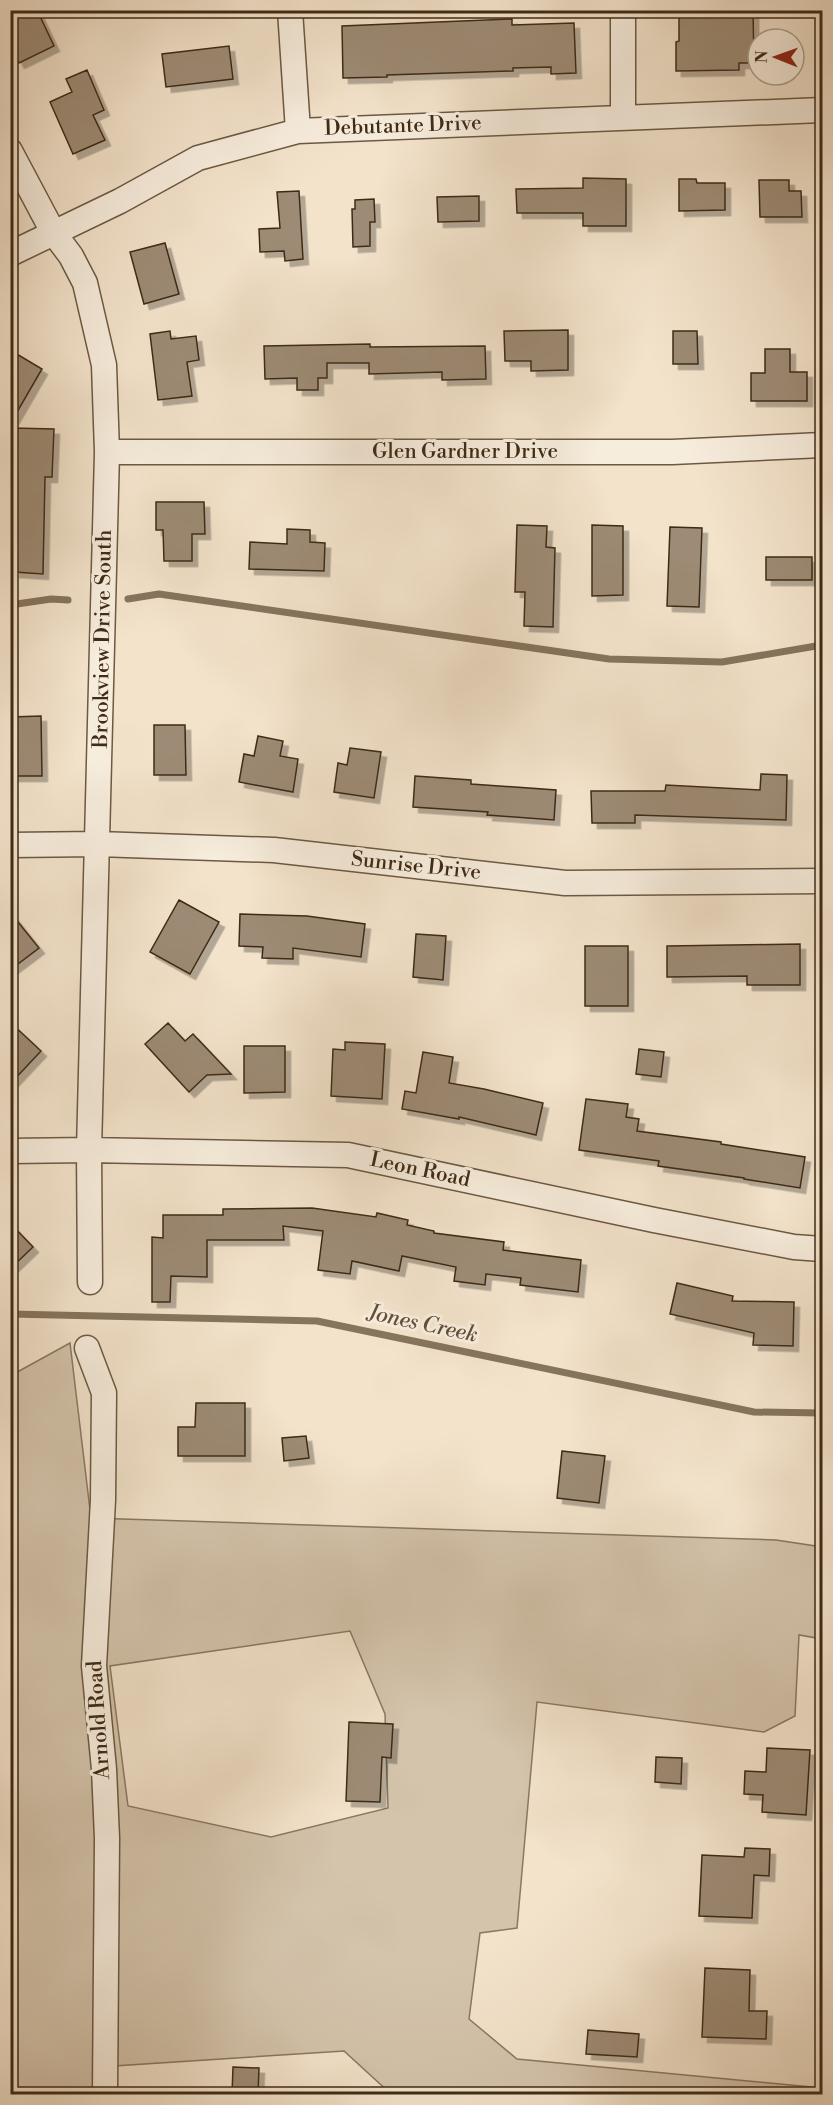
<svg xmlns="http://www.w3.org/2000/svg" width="833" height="2105" viewBox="0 0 833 2105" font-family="'Libre Bodoni',serif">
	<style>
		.green { fill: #d4c4ac; stroke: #8a7861; stroke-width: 1.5; fill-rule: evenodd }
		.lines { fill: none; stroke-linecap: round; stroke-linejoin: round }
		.stream { stroke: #86745d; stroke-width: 7 }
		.building { fill: #9d8b74; stroke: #3f2b16; stroke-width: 1.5; filter: url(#shadow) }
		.minor-casing { stroke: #6c5943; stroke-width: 27 }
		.minor { stroke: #f7eddd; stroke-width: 24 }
		.labels { text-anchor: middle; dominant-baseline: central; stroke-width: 6; stroke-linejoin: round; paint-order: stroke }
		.street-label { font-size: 21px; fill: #3f2b16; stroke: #f7eddd }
		.water-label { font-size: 22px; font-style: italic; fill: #634f3a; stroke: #f7eddd }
	</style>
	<defs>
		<filter id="shadow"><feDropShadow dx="5.5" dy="5.5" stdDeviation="0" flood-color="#0004"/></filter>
	</defs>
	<rect width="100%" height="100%" fill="#f3e3cb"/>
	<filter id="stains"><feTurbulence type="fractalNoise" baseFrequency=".00333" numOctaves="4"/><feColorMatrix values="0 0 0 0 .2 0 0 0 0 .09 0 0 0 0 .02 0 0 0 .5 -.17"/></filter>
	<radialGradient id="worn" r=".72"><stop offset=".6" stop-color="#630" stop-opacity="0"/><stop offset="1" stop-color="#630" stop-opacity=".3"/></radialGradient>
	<path class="green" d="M70,1343L91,1518L776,1540L822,1547V1639L799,1635L795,1716L764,1732L537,1702L517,1928L480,1933L469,2019L517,2059L822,2088V2094H391L344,2051L114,2066V2094H11L10,1376ZM350,1631L385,1714L388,1808L271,1837L128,1806L110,1666Z"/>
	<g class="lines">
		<path class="stream" d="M128,599L159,594L609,659L722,662L822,645
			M10,605L51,599L68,600
			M10,1314L317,1321L754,1412L822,1413"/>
	</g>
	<path class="building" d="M10,10H37L54,46L19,63L10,46Z
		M679,10H753L754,63H739V70L676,71V42L679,41Z
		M512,19V25L574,23L576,73L551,74V67L513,68V71L387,75V77L343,78L342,26Z
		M229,46L233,79L166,87L162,54Z
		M87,70L104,110L93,115L105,140L73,154L50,102L72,92L66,79Z
		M583,178L626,179V226H583V213H517L516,189L583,188Z
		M679,179H696L697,183H725V210L679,211Z
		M759,180H789V191H801L802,217H760Z
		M299,191L303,259L285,261L284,251L260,252L259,229L280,228L277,192Z
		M479,196V221L438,222L437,197Z
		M374,199L375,222H370V246L353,247L352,209H355V200Z
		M165,243L179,294L144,304L130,252Z
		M568,330V370L531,371V361H505L504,331Z
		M170,331L171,339L196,336L199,360L187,362L192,396L158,400L150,334Z
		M673,331H697L698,364H673Z
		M370,344V347L485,346L486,379L442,380V372L369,374V363H327V378H318V390H297V378L265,379L264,346Z
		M765,349H790V372H807V401H751V373H765Z
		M10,350L42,369L13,419L14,396L10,402Z
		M12,428L54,429L52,477H45L43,574L14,572L16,529L10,528Z
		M156,502H204L205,534H192V561H164L163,530H156Z
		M517,525L547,526L546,547L555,548L553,627L524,626L525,592H515Z
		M592,525L623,526V595L592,596Z
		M670,527L702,528L699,607L667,606Z
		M287,529L310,530V542L325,543L324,571L249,569L250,542L287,544Z
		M766,557H812V580H766Z
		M41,716L42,776H10V717Z
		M154,725H185L186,775H154Z
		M258,736L283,741L280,756L298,759L293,792L239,782L244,754L254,756Z
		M350,748L381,752L374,798L334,792L338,763L347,765Z
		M761,774L787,775L786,820L635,815V823H592L591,791H665L666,785L760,790Z
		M415,776L471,780V784L556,790L554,820L487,815L488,812L413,807Z
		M179,900L219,922L190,974L150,952Z
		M10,912L39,948L10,970Z
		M240,914L307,916L365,924L361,957L293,948V959L262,958L263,947L239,946Z
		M416,934L446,936L443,980L413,977Z
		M800,944V985H747V976L667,977V946Z
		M585,946H628V1006H585Z
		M10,1022L41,1051L10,1084Z
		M168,1023L185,1041L193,1034L231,1074L207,1075L189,1092L145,1044Z
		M345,1042L385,1044L382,1099L331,1096L333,1049L345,1050Z
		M244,1046H285V1092L244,1093Z
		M639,1049L664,1052L661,1077L636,1074Z
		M423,1052L453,1057L449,1083L484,1089L543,1103L536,1135L459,1117V1119L402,1109L405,1091L416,1093Z
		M586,1099L628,1104L626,1117L639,1119L637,1131L721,1142V1144L805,1157L800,1188L744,1179V1178L658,1166L659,1161L579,1150Z
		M312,1208L376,1217L377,1213L408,1220L407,1225L434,1231V1233L504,1242L503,1250L581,1260L578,1292L520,1285L521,1278L486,1274L485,1285L454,1281L456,1267L402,1256L399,1271L352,1261L350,1274L318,1270L323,1231L283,1226L284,1240H207V1277L171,1276L170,1302H152V1237L163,1238V1215H223V1209Z
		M10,1223L33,1247L10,1269Z
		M677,1283L733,1296L732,1301L794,1302L793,1346L753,1345L754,1333L670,1314Z
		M196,1403H245V1456H178V1427H195Z
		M306,1436L309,1458L284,1461L282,1438Z
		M562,1451L605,1456L599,1503L557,1498Z
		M349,1722L393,1724L391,1758L382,1757L380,1802L346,1801Z
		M767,1748L810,1750L806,1815L762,1812L763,1795L744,1794L745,1771L766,1772Z
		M656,1757L682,1758L681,1784L655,1782Z
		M745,1848L770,1849L769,1876L754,1875L752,1918L699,1916L702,1855L744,1857Z
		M705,1968L750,1970L749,2011H767L766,2039L702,2037Z
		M588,2030L639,2034L637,2057L586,2054Z
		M233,2067L259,2068L258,2094H232Z"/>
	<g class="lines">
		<g class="minor-casing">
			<path id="minor" d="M290,10L298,131
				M623,117V10
				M10,151L53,232L71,256L85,283L104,365L107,452L89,1150L90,1282
				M10,254L120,201L198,158L298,131L822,110
				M107,452H672L822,445
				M10,845L98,844L274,850L565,883L822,881
				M10,1151L89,1150L348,1155L654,1220L794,1247L822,1249
				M87,1348L104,1393L103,1500L94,1666L104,1769L107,1838L105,2094"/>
		</g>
		<use href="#minor" class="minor"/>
	</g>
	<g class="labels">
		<g class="street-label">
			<text transform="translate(403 126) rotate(-2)">Debutante Drive</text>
			<text x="465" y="452">Glen Gardner Drive</text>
			<text transform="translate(103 639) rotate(-89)">Brookview Drive South</text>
			<text transform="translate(416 866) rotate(6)">Sunrise Drive</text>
			<text transform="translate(420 1170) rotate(12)">Leon Road</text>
			<text transform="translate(99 1720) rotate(-94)">Arnold Road</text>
		</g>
		<g class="water-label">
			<text transform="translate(423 1324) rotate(12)">Jones Creek</text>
		</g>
	</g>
	<rect width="833" height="2105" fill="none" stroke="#f3e3cb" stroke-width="36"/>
	<rect x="12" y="12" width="809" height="2081" fill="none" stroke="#3f2b16" stroke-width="3"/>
	<rect x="18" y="18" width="797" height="2069" fill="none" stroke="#3f2b16" stroke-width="1.5"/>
	<g transform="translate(776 57) rotate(271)"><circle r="28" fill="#f7eddd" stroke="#ad9f8d" stroke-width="1.5"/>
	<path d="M0-4.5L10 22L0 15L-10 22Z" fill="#8f2418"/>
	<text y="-9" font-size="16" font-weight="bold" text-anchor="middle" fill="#3f2b16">N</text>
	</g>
	<rect width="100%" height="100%" filter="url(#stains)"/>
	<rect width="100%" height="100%" fill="url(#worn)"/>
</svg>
